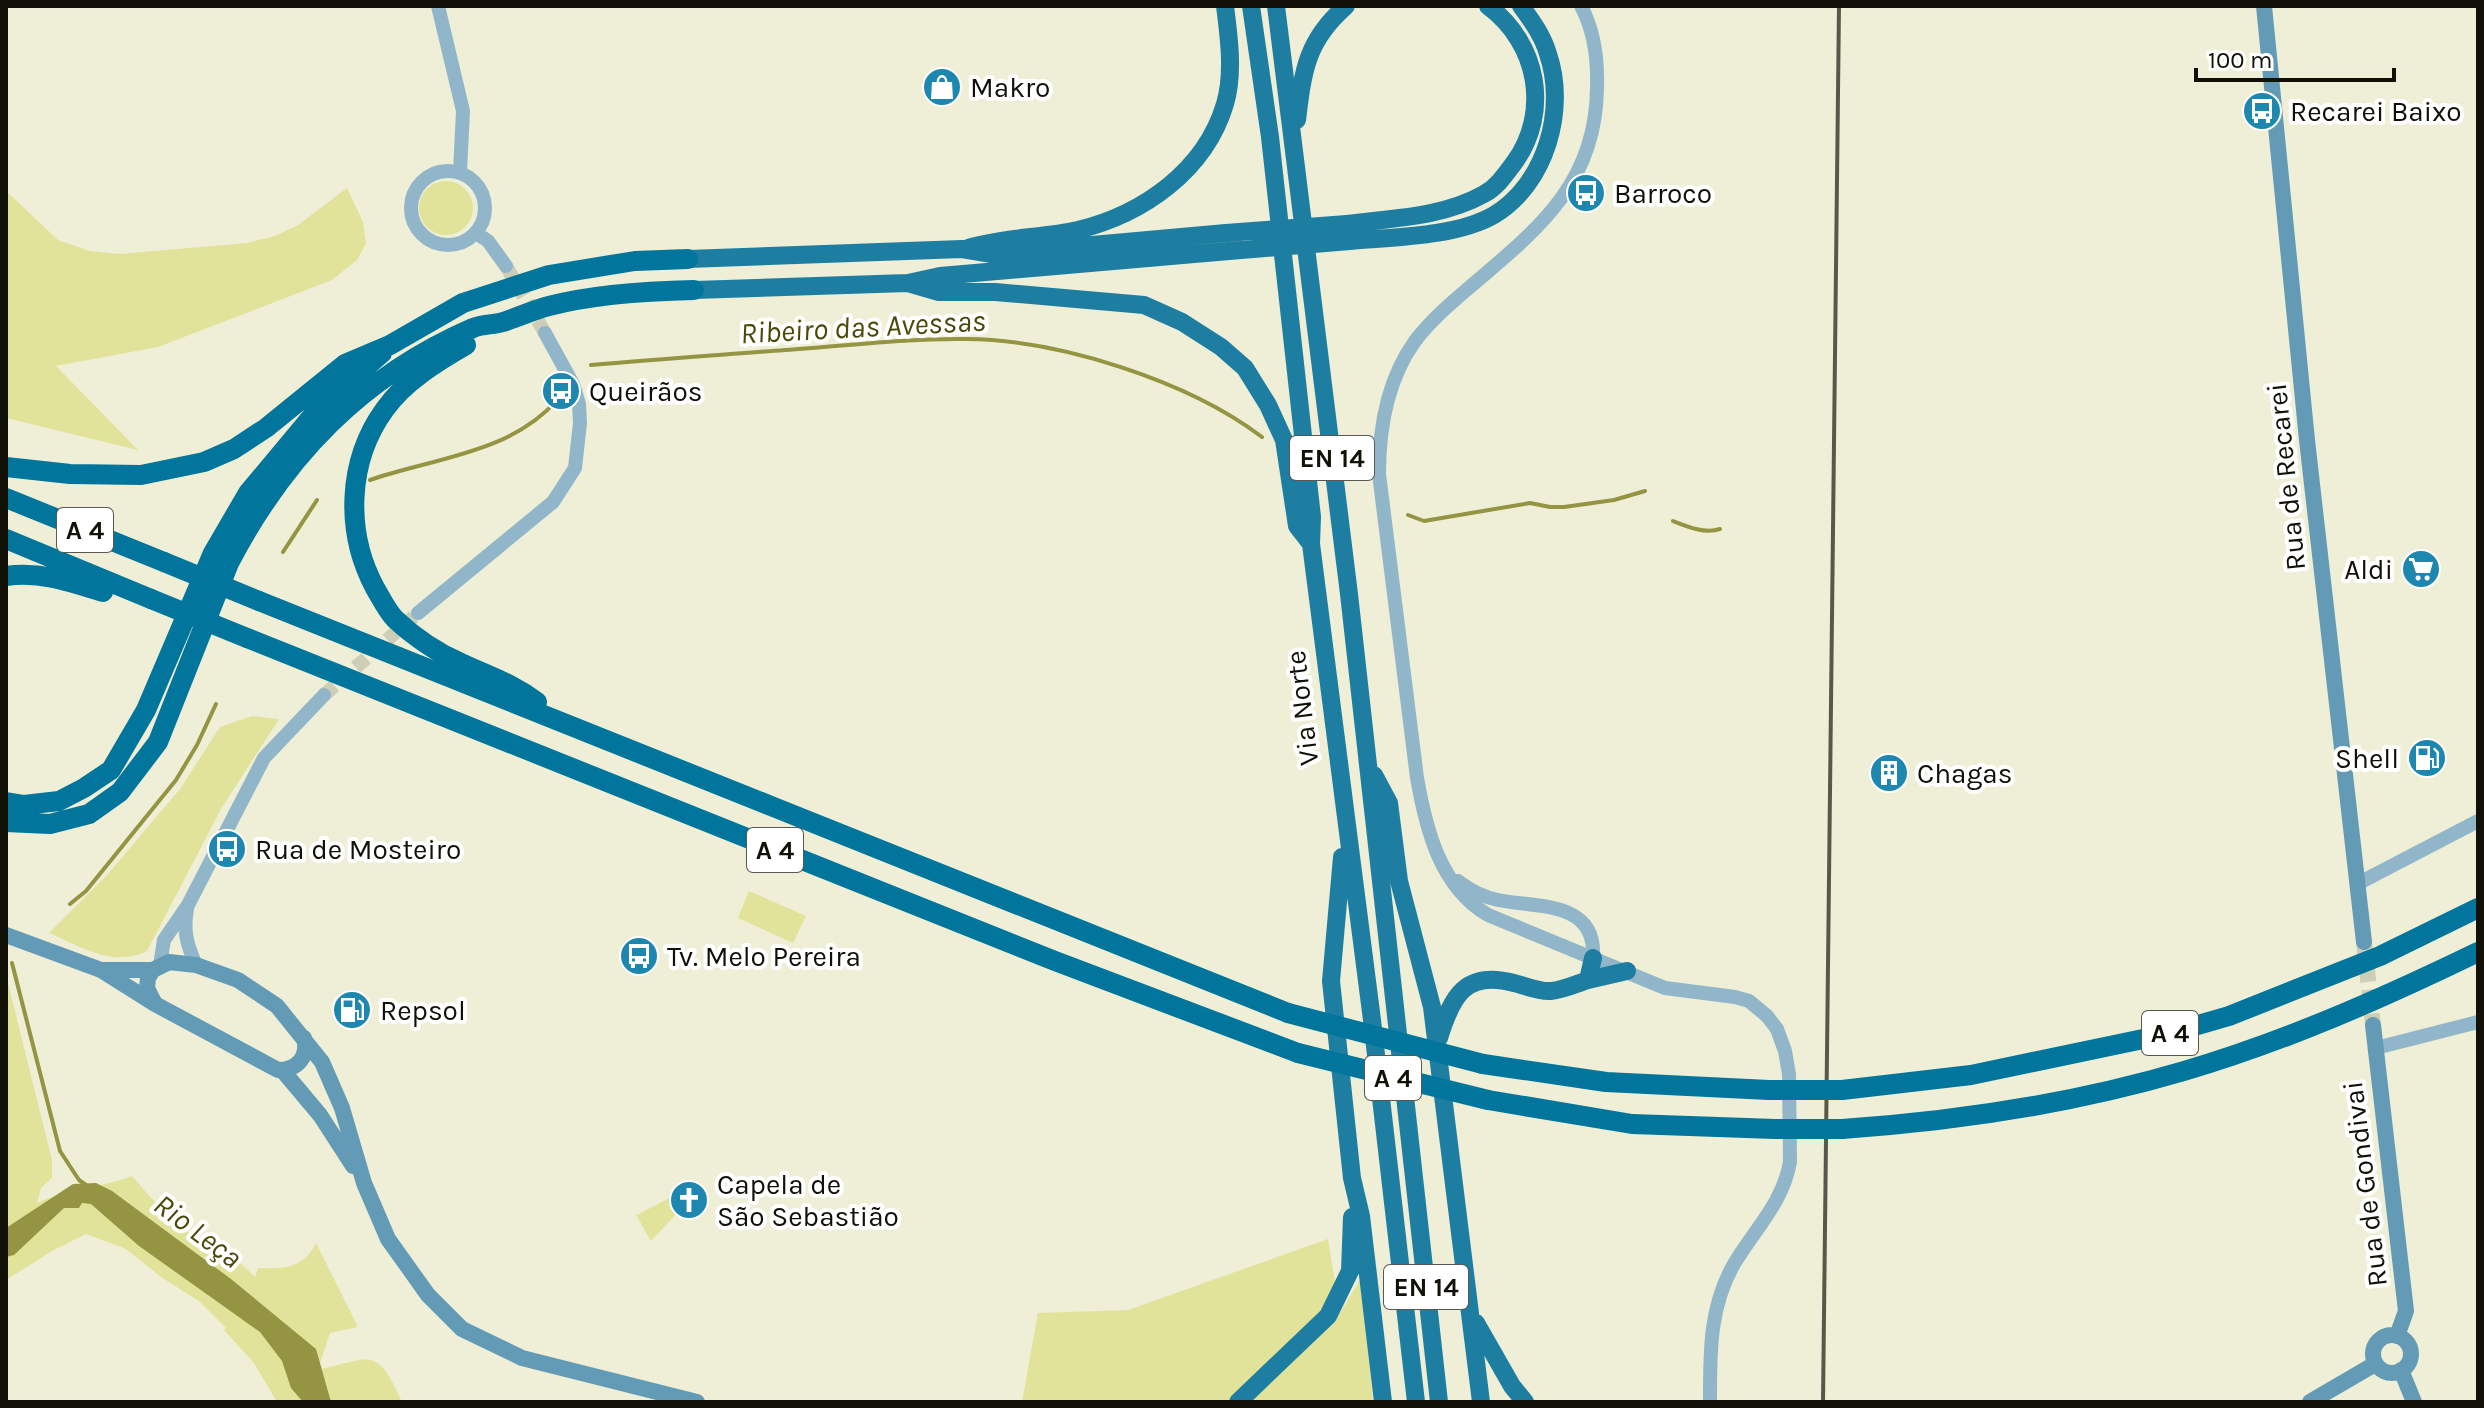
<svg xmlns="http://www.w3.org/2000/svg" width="2484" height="1408" viewBox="0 0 2484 1408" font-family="Karla,sans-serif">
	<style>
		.green { fill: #e2e39a }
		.water { fill: #949442 }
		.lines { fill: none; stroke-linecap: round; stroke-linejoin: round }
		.stream { stroke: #949442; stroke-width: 4 }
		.tertiary-tunnel { stroke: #cdceb7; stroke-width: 14; stroke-dasharray: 14 7; stroke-linecap: butt }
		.secondary-tunnel { stroke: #cdceb7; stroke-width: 16; stroke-dasharray: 16 8; stroke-linecap: butt }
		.tertiary { stroke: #92b6c9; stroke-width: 14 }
		.secondary { stroke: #639bb6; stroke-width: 16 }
		.trunk { stroke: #1e7ea2; stroke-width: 18 }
		.motorway { stroke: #01759c; stroke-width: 20 }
		.rail { stroke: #57584a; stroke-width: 4 }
		.trunk-bridge { stroke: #1e7ea2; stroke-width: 18 }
		.motorway-bridge { stroke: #01759c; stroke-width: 20 }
		.labels { text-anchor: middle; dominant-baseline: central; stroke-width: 8; stroke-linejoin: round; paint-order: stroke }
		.shield { fill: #fff; stroke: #585852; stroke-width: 2 }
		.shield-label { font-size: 26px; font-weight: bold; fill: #111108 }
		.poi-label { font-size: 28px; fill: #111108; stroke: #fff; text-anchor: start }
		.street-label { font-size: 28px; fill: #111108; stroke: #fff }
		.water-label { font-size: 30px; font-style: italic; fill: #4a4908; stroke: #fff }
	</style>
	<rect width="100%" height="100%" fill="#eeefd6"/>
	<path class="green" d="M419 208a27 27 0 1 1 54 0a27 27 0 1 1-54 0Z
		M347,188L363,222L366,244L357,260L332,280L158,347L56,366L138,450L6,418V191L58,240L90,251L120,254L247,243L275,236L298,225Z
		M252,716L279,719L221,809L147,951C113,968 82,947 49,933L107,875L180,789L220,727Z
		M749,891L806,916L793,943L738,918Z
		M6,975L52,1160V1178L41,1188L37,1203C67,1189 101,1188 132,1176L150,1197L190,1234L223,1246L255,1277L258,1268C284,1269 303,1269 316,1243L358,1327L330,1333L320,1363L322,1369C373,1357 377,1347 402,1402H277L254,1363L224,1330L226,1328L200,1302L161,1277L126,1249L86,1234L52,1251L6,1280Z
		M671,1197L680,1210L651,1241L635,1213L637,1215Z
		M1328,1239L1340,1313L1361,1278L1373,1402H1022L1038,1313L1128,1310Z"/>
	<path class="water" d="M96,1183L112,1191L231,1279L316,1349L331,1402H303L291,1388L282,1361L260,1332L139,1246L91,1204L82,1203L79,1208H64L14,1255L6,1257V1228L73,1184Z"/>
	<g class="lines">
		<path class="stream" d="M591,365C656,359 720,355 785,350C846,346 906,338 967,339C1060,340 1188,381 1262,437
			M370,480C434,458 511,453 557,400
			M1408,515L1424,521L1530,503L1550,507H1564L1614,500L1645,491
			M1673,521C1688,527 1705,534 1720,529
			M283,552L317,500
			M70,904L86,891L176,780L197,745L216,704
			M12,963L60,1151L79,1180L86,1185"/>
		<path class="tertiary-tunnel" d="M506,266L545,333
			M324,695L418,613"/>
		<path class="secondary-tunnel" d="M2364,942L2373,1025"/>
		<path class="tertiary" d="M438,6L463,111L460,172
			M1581,6C1595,32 1598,59 1597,88C1596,184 1538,229 1471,286C1451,303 1431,320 1415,341C1387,380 1379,428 1379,474L1417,778C1426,829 1440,887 1488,915L1665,988L1735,997L1749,1001L1767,1016L1777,1029L1785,1051L1789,1074L1790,1162C1783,1203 1754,1230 1734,1264C1709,1307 1710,1354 1710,1402
			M411 208a37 37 0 1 1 74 0a37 37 0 1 1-74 0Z
			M476,233L488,241L506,266
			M418,613L553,502L575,468L580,423L579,404L573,384L545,333
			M1458,881C1471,891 1483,897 1498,900C1536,908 1597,900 1593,958
			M2357,884L2478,821
			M187,909C183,931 187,945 196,965
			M160,965L164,940L188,905L264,758L324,695
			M2376,1048L2478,1022"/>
		<path class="secondary" d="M2264,6L2307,440L2364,942
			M6,935L101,970L155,1004L278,1070C297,1070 309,1057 304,1038
			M103,970H153
			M155,1004L147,988L148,978L153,970L169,962L196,965L238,980L277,1006L322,1062L342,1108L364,1183L388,1239L428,1295L462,1329L522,1358L697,1402
			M2373,1025L2406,1311L2397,1336
			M283,1071L320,1115L353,1166
			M2373 1354a19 19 0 1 1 38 0a19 19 0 1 1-38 0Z
			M2401,1370L2414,1402
			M2310,1402L2375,1364"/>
		<path class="trunk" d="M1251,6L1270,137L1312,517L1311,544L1372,1020L1416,1402
			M1276,6L1349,594L1439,1402
			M1297,120C1303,71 1306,41 1346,6
			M1347,224C1394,218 1443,217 1484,194C1497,187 1505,175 1514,163C1551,112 1538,43 1488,6
			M1350,241C1393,237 1456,237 1494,215C1546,184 1567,109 1548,54C1543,36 1532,21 1521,6
			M968,248C1004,237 1042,238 1078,230C1143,214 1205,171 1225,104C1234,74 1229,37 1225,6
			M688,259L962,249L992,254L1226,233
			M908,283L939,292H995L1144,305L1182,322L1221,347L1245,368L1268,405L1284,440L1297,526L1311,544
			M694,290L908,283L940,276L1229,251
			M1374,775L1389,803L1399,881L1432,1007L1481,1402
			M1342,857L1331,981L1352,1178L1361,1216L1383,1402
			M1588,980L1627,971
			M1439,1038C1452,996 1465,970 1514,983C1527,986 1538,992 1551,991C1563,990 1576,984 1588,980L1593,958
			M1476,1323L1512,1386L1525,1402
			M1238,1402L1328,1316L1350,1271L1352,1217"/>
		<path class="motorway" d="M466,345C438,361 404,382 385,409C347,461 345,532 375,588C381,598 387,611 395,619C413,636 438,653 461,663C489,676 512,683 537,702
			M6,467L70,474L141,475L204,462L234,449L266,428L345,364L390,345L463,303L549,275L635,261L688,259
			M6,498L164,562
			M6,539L151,599
			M6,576C41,571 71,582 103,592
			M259,601C603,736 944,878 1288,1013
			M247,638L1055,961L1298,1053
			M6,802L24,805L59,801L84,788L111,770L146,710L213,553L248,493L319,408L382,353
			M6,822L50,824L89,814L120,792L158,742L229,563C285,456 362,376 473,328C483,324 493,325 503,322C519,317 533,310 549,306C595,294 646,291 694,290
			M1483,1064L1606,1082L1769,1090
			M1842,1090L1971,1075L2167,1034L2229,1016L2380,956L2478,908
			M1488,1100L1632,1124L1775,1129
			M1842,1129C1958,1121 2072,1104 2184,1071C2286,1041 2383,998 2478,952"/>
		<path class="rail" d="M1823,1402L1839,6"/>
		<path class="trunk-bridge" d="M1226,233L1347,224
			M1229,251L1350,241"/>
		<path class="motorway-bridge" d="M164,562L259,601
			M151,599L247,638
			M1288,1013L1483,1064
			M1298,1053L1488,1100
			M1769,1090H1842
			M1775,1129H1842"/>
	</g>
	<defs>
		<g id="shop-disc" transform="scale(2)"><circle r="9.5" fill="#1e87af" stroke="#fff"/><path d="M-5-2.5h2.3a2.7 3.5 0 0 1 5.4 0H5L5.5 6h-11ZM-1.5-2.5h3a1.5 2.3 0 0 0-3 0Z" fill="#fff"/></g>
		<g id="bus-disc" transform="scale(2)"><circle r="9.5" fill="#1e87af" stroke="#fff"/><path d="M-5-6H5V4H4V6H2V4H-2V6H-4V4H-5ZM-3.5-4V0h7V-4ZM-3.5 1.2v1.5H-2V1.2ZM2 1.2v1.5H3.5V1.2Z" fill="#fff"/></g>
		<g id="supermarket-disc" transform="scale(2)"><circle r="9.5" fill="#1e87af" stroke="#fff"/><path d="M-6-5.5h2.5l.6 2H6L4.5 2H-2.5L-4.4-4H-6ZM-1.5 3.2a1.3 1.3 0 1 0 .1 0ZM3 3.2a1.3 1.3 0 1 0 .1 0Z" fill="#fff"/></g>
		<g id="fuel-disc" transform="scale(2)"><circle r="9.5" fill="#1e87af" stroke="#fff"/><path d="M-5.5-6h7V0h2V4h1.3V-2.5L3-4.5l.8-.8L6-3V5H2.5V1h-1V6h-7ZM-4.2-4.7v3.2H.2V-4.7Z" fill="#fff"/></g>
		<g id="building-disc" transform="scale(2)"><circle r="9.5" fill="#1e87af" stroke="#fff"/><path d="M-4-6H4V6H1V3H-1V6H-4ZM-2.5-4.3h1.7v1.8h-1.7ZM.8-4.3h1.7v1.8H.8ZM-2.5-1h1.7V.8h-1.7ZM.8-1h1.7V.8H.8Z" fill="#fff"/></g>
		<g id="church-disc" transform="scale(2)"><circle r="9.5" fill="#1e87af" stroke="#fff"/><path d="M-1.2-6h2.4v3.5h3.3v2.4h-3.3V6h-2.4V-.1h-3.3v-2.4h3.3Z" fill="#fff"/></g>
	</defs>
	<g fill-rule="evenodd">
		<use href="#shop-disc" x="942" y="87"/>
		<use href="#bus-disc" x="2262" y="111"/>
		<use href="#bus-disc" x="1586" y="193"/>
		<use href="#bus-disc" x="561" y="391"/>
		<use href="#supermarket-disc" x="2421" y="569"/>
		<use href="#fuel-disc" x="2427" y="758"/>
		<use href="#building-disc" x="1889" y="773"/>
		<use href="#bus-disc" x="227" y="849"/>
		<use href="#bus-disc" x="639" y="956"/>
		<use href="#fuel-disc" x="352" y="1010"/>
		<use href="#church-disc" x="689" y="1200"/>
	</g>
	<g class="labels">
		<g class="shield">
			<rect x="1290" y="436" width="84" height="44" rx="6"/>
			<rect x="57" y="508" width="56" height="44" rx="6"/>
			<rect x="747" y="828" width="56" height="44" rx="6"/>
			<rect x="2142" y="1011" width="56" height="44" rx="6"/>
			<rect x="1365" y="1056" width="56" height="44" rx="6"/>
			<rect x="1384" y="1265" width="84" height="44" rx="6"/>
		</g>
		<g class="shield-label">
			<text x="1332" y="458">EN 14</text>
			<text x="85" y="530">A 4</text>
			<text x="775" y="850">A 4</text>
			<text x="2170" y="1033">A 4</text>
			<text x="1393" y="1078">A 4</text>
			<text x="1426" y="1287">EN 14</text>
		</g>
		<g class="poi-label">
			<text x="970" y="87">Makro</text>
			<text x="2290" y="111">Recarei Baixo</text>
			<text x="1614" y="193">Barroco</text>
			<text x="589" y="391">Queirãos</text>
			<text x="2393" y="569" text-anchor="end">Aldi</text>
			<text x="2399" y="758" text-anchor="end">Shell</text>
			<text x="1917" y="773">Chagas</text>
			<text x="255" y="849">Rua de Mosteiro</text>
			<text x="667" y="956">Tv. Melo Pereira</text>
			<text x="380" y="1010">Repsol</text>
			<text x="717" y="1184">Capela de<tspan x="717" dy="32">São Sebastião</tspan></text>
		</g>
		<g class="street-label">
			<text transform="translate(2286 477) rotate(-96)">Rua de Recarei</text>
			<text transform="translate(1302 708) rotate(-97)">Via Norte</text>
			<text transform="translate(2365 1184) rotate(-97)">Rua de Gondivai</text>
		</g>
		<g class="water-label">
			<text transform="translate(863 327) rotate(-3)">Ribeiro das Avessas</text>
			<text transform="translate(198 1231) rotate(37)">Rio Leça</text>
		</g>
	</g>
	<rect width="2484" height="1408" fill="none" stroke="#111108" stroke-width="16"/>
	<path d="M2196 68v12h198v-12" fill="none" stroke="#111108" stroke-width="4"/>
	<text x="2208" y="68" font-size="24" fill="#111108" stroke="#ffffff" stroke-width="6" paint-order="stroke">100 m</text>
</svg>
